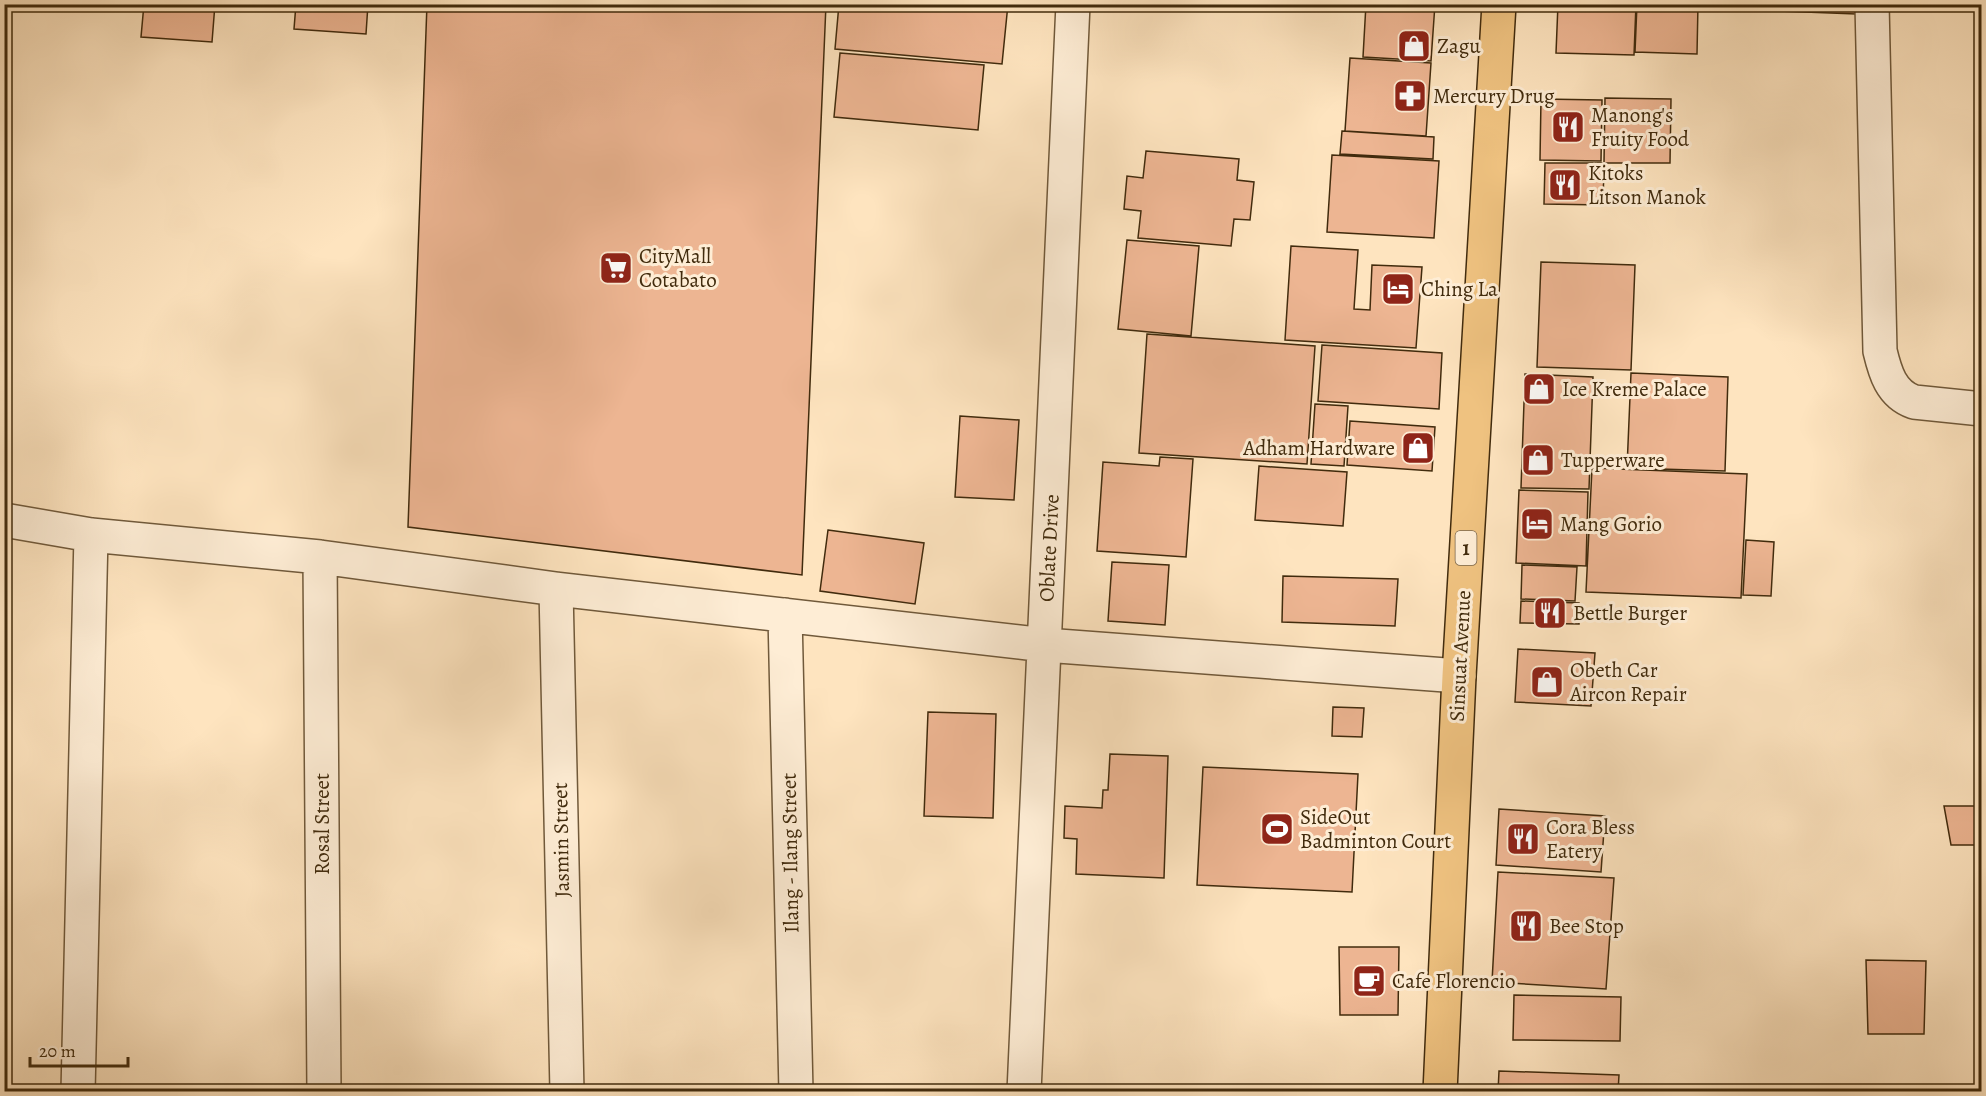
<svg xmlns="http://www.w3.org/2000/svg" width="1986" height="1096" viewBox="0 0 1986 1096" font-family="Alegreya,serif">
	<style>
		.building { fill: #edb592; stroke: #412b0d; stroke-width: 1.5 }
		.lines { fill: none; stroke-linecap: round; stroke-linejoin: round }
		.street-casing { stroke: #70593a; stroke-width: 36 }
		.primary-casing { stroke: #412b0d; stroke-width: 36 }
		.street { stroke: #feedd5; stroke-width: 33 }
		.primary { stroke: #efc280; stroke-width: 33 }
		.labels { text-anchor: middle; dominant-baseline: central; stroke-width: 6; stroke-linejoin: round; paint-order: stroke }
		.shield { fill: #feedd5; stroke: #7a6549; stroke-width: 1.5 }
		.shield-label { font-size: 20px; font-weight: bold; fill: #412b0d }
		.poi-label { font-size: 21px; fill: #412b0d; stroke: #feedd5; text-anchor: start }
		.street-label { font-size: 21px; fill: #412b0d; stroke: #feedd5 }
	</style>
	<rect width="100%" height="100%" fill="#fee4bf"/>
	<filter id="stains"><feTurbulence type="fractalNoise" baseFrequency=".00333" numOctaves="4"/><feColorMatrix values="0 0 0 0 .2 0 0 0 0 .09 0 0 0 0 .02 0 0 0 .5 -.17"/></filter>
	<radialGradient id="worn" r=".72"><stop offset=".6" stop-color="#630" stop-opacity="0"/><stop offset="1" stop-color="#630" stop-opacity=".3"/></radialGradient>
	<path class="building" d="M144,4H215L212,42L141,37Z
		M296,4H368L366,34L294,29Z
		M427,4H826L802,575L408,527Z
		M839,4H1008L1002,64L835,49Z
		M1366,4H1435L1431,61L1363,57Z
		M1558,4H1636L1634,55L1556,53Z
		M1637,4H1698L1697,54L1635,52Z
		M1776,4H1856V14L1775,11Z
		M840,53L984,65L978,130L834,117Z
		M1350,58L1431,63L1426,136L1345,131Z
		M1605,98L1671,99L1670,163H1604Z
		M1541,99L1602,100L1601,161L1540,160Z
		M1342,131L1434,137L1433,159L1340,154Z
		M1146,151L1239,159L1237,180L1254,182L1250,220L1234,219L1231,246L1138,238L1141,211L1124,209L1127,176L1143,178Z
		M1332,155L1439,161L1434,238L1327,232Z
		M1545,163H1604L1603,205L1544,204Z
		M1127,240L1199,246L1191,336L1118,329Z
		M1291,246L1358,250L1354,309L1370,310L1372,265L1422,267L1416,348L1285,340Z
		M1541,262L1635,265L1631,370L1537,367Z
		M1147,334L1315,346L1307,464L1139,453Z
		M1322,345L1442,353L1439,409L1318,401Z
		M1631,373L1728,377L1725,471L1627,468Z
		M1525,374L1593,377L1589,489L1521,488Z
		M1315,404L1348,406L1344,466L1311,464Z
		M960,416L1019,420L1014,500L955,497Z
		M1350,421L1435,427L1432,471L1347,465Z
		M1160,457L1193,459L1186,557L1097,551L1103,462L1159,466Z
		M1259,466L1347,472L1343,526L1255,520Z
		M1592,468L1747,474L1741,598L1586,592Z
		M1519,490L1588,492L1586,566L1516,563Z
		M828,530L924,543L915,604L820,591Z
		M1746,540L1774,542L1771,596L1743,595Z
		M1112,562L1169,565L1165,625L1108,621Z
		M1522,565L1577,567L1575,601L1521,599Z
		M1283,576L1398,579L1395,626L1282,622Z
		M1521,601L1579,603V624L1520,623Z
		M1518,649L1595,653L1591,706L1515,702Z
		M1333,707L1364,708L1362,737L1332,736Z
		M928,712L996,714L993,818L924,816Z
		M1110,754L1168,756L1164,878L1076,874L1077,839L1064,838L1065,806L1102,808L1103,790H1108Z
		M1203,767L1358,774L1352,892L1197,885Z
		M1944,806H1982V845H1951Z
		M1499,809L1605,816L1601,872L1496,865Z
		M1498,872L1614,878L1606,989L1492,982Z
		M1339,947H1399L1398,1015H1340Z
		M1866,960L1926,961L1924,1034H1868Z
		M1514,995L1621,997L1620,1041L1513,1040Z
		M1499,1071L1619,1075L1618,1092H1498Z"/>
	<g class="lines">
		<g class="street-casing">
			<path id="street" d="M1872,4L1880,351C1885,372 1891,394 1914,402L1982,409
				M4,520L91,535L320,557L556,589L1045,645L1459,676
				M320,557L324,1092
				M556,589L567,1092
				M785,615L796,1092
				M78,1092L91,535
				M1024,1092L1073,4"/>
		</g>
		<g class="primary-casing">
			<path id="primary" d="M1440,1092L1459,676L1499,4"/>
		</g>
		<use href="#street" class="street"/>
		<use href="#primary" class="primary"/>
	</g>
	<defs>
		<g id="shop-square" transform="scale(1.725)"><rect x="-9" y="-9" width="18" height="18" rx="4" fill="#8f2418" stroke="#feedd5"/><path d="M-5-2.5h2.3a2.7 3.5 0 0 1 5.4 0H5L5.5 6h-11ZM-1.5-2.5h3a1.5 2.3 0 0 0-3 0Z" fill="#fff"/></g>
		<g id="pharmacy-square" transform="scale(1.725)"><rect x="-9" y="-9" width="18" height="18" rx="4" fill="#8f2418" stroke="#feedd5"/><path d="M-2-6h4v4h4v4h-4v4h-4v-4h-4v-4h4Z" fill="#fff"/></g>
		<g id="restaurant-square" transform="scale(1.725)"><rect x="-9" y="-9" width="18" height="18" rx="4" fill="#8f2418" stroke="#feedd5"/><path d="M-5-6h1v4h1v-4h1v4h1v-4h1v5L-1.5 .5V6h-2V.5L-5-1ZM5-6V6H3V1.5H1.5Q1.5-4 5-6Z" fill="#fff"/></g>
		<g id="supermarket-square" transform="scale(1.725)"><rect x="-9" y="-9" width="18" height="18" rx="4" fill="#8f2418" stroke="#feedd5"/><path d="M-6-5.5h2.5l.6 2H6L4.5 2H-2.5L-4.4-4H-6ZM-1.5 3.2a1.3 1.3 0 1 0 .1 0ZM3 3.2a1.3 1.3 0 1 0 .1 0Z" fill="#fff"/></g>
		<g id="hotel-square" transform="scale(1.725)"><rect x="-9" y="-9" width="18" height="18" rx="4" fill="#8f2418" stroke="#feedd5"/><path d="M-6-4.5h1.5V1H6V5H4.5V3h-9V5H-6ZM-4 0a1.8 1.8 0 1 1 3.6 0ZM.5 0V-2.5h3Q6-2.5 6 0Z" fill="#fff"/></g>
		<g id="stadium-square" transform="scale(1.725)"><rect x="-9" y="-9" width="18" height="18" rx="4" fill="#8f2418" stroke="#feedd5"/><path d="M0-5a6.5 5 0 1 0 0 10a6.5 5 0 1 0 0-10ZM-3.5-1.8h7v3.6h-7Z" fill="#fff"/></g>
		<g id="cafe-square" transform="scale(1.725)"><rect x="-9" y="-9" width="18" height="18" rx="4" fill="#8f2418" stroke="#feedd5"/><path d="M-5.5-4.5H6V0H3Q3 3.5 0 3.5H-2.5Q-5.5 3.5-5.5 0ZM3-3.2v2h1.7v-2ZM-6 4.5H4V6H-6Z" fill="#fff"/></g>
	</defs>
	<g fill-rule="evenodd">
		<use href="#shop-square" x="1414" y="46"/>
		<use href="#pharmacy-square" x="1410" y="96"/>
		<use href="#restaurant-square" x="1568" y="127"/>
		<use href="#restaurant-square" x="1565" y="185"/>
		<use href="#supermarket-square" x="616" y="268"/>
		<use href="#hotel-square" x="1398" y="289"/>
		<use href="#shop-square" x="1539" y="389"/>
		<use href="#shop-square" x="1418" y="448"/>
		<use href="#shop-square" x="1538" y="460"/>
		<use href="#hotel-square" x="1537" y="524"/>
		<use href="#restaurant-square" x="1550" y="613"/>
		<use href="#shop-square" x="1547" y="682"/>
		<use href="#stadium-square" x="1277" y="829"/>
		<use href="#restaurant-square" x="1523" y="839"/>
		<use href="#restaurant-square" x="1526" y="926"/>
		<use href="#cafe-square" x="1369" y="981"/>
	</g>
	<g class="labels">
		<rect class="shield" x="1455.5" y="531" width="21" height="34" rx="4.5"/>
		<g class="shield-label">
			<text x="1466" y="548">1</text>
		</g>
		<g class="poi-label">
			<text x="1437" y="46">Zagu</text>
			<text x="1433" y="96">Mercury Drug</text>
			<text x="1591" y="115">Manong's<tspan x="1591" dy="24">Fruity Food</tspan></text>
			<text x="1588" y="173">Kitoks<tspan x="1588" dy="24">Litson Manok</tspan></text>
			<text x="639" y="256">CityMall<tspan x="639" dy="24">Cotabato</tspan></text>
			<text x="1421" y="289">Ching La</text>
			<text x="1562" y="389">Ice Kreme Palace</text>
			<text x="1395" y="448" text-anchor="end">Adham Hardware</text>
			<text x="1561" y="460">Tupperware</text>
			<text x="1560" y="524">Mang Gorio</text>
			<text x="1573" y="613">Bettle Burger</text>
			<text x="1570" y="670">Obeth Car<tspan x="1570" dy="24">Aircon Repair</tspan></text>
			<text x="1300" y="817">SideOut<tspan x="1300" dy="24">Badminton Court</tspan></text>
			<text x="1546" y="827">Cora Bless<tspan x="1546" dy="24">Eatery</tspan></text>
			<text x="1549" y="926">Bee Stop</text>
			<text x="1392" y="981">Cafe Florencio</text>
		</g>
		<g class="street-label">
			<text transform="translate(1049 548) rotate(-87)">Oblate Drive</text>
			<text transform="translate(1460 656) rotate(-87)">Sinsuat Avenue</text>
			<text transform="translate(322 824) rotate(-90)">Rosal Street</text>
			<text transform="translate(561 840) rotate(-91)">Jasmin Street</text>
			<text transform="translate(790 853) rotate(-91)">Ilang - Ilang Street</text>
		</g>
	</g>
	<rect width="1986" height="1096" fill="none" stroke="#fee4bf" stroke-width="24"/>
	<rect x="6" y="6" width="1974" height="1084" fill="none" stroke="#412b0d" stroke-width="3"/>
	<rect x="12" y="12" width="1962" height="1072" fill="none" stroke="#412b0d" stroke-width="1.5"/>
	<path d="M30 1057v9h98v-9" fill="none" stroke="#412b0d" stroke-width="3"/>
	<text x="39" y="1057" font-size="18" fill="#412b0d" stroke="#feedd5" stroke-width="4.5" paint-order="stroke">20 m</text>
	<rect width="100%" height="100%" filter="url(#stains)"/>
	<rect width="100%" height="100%" fill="url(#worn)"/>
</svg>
